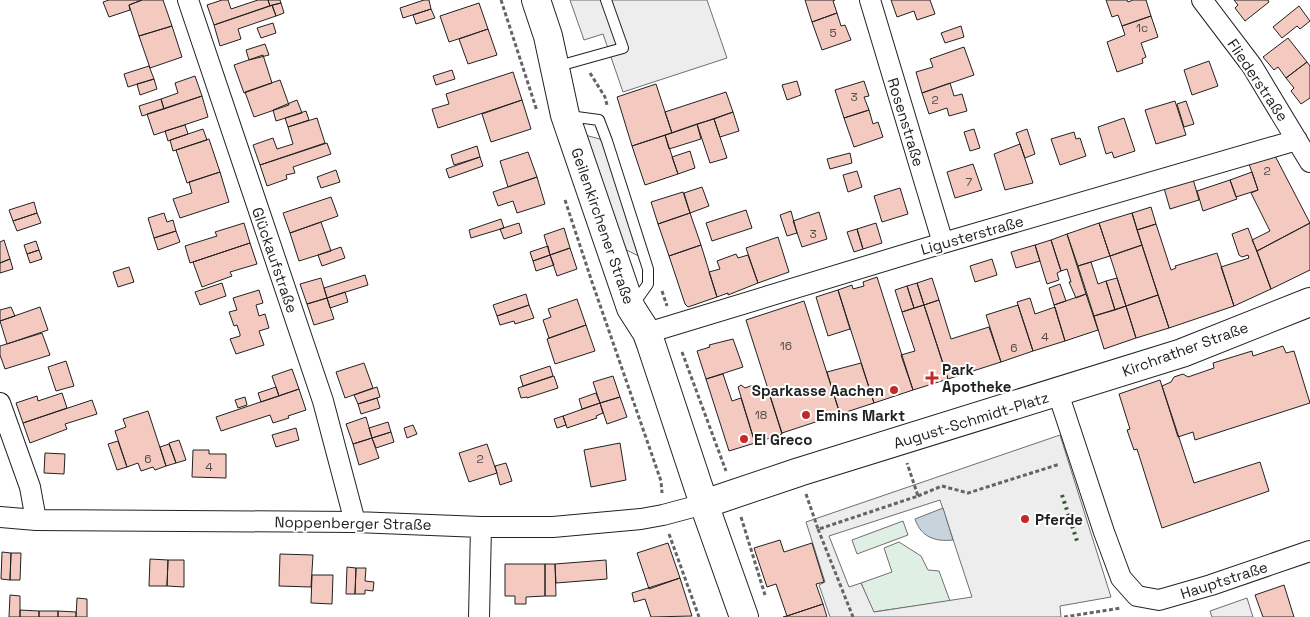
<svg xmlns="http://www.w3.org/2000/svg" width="1310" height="617" viewBox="0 0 1310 617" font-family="'Space Grotesk',sans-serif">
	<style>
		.green { fill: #e0efe3; stroke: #6f6f6f }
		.parking { fill: #ededed; stroke: #6f6f6f; fill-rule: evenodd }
		.water { fill: #c7d3dd; stroke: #6f6f6f }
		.building { fill: #f3c9c0; stroke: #222 }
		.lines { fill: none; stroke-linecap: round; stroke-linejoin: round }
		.service-casing { stroke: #222; stroke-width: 12 }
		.minor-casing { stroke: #222; stroke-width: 22 }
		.secondary-casing { stroke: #222; stroke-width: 30 }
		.primary-casing { stroke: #222; stroke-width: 30 }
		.path { stroke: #646464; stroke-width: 3; stroke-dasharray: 4 2.5; stroke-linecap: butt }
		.service { stroke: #fff; stroke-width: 10 }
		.minor { stroke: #fff; stroke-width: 20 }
		.secondary { stroke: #fff; stroke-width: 28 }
		.primary { stroke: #fff; stroke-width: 28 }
		.hedge { stroke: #2f5e38; stroke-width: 4; stroke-dasharray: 2.5 4; stroke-linecap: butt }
		.poi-dot { fill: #c62828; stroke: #fff; stroke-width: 2 }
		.labels { text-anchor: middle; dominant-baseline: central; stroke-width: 4; stroke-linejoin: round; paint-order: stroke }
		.number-label { font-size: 12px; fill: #564c4a }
		.street-label { font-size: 15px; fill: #222; stroke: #fff }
		.poi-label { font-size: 15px; font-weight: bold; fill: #222; stroke: #fff; text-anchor: start }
	</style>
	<rect width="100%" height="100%" fill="#fff"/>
	<path class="green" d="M903,521L908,535L857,554L852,540Z
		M899,542L921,556L928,570L939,571L950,601L873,612L861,583L892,572L884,548Z"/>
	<path class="parking" d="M570,0H707L727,58L623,92L603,34L584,40Z
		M585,135L607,141L645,259L620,247Z
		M1060,435L1111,597L1060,606L1061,617H830L819,585L825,582L806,522ZM940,500L972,597L874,612L861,583L849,587L829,536Z
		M1247,598L1253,617H1212L1210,611Z"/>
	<path class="water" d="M943,508L953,540C935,542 921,537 915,519Z"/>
	<path class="building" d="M109,0H142L129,5L130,10L109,17L103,2Z
		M142,0H163L172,26L139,36L129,5Z
		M222,0H228L231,9L258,0H268L270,6L214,25L207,5Z
		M268,0H280L281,3L270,6Z
		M424,0H429L431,9L403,18L400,8Z
		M805,0H835L833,1L837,13L812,22Z
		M891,0H930L935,14L917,20L914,11L897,17Z
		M1106,0H1127L1128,2L1133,0H1146L1151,16L1122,26L1118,15L1112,17Z
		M1234,0H1268L1269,2L1245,21L1235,8L1238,5Z
		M281,3L284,13L276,16L272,5Z
		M479,3L488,29L449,42L440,16Z
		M272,5L276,16L238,29L241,39L220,46L214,25Z
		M1299,6L1310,21L1300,29L1297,26L1282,38L1273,27Z
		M431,9L435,18L416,24L413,15Z
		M837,13L841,26L845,25L851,40L822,50L812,22Z
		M1151,16L1158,37L1141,43L1146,57L1142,59L1143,63L1117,72L1107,42L1125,35L1122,26Z
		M273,23L276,33L261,38L257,28Z
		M172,26L182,57L150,68L139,36Z
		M961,26L964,37L945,43L941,33Z
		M488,29L497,55L468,64L459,39Z
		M1288,38L1307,62L1286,78L1278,67L1274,70L1263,57Z
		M265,44L269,55L249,60L246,50Z
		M964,47L974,75L922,93L916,72L933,67L930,59Z
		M263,55L272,83L244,93L234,65Z
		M1209,61L1218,86L1192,95L1184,70Z
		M1307,62L1310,66V98L1301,104L1291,91L1294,88L1286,78Z
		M149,66L154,79L128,87L124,74Z
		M452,70L455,79L436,85L433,76Z
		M513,72L522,100L438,128L432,109L449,104L446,94Z
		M195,76L202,96L164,109L161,99L178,93L175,83Z
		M154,79L157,89L140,95L137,84Z
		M280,80L289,105L254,117L245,92Z
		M797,81L801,95L787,100L782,85Z
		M864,81L869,96L864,97L869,110L844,118L835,90Z
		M950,83L954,96L962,94L967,111L949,116L947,108L929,114L922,93Z
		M656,84L672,133L632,146L617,97Z
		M726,92L733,112L672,133L665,112Z
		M202,96L208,117L154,135L147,114Z
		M161,99L164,109L142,116L139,106Z
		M297,100L302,113L276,121L273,110Z
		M522,100L531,129L491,142L482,114Z
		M1175,101L1186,135L1156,144L1145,110Z
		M1186,101L1194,124L1184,127L1177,104Z
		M869,110L873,124L878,122L883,137L854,147L844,118Z
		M306,111L309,120L288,127L285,118Z
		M733,112L739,131L720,137L714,119Z
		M317,118L325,143L260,165L253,145L273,138L277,149L293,144L288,127Z
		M1124,118L1135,151L1114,158L1112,152L1106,154L1098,127Z
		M714,119L727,158L710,163L697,124Z
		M697,124L701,139L669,149L665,135Z
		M185,125L188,134L168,141L165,131Z
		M203,129L207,140L173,151L170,140Z
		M974,129L980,148L970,151L964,132Z
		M1027,129L1035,154L1025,158L1016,133Z
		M1074,132L1076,139L1080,138L1086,156L1060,165L1051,139Z
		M665,135L678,174L645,185L632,146Z
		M209,139L220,172L187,183L176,150Z
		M327,143L331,154L293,167L295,173L286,175L287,179L267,186L260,165Z
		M1020,144L1033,183L1005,190L994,154Z
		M477,146L480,157L454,165L451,155Z
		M690,151L695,168L678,174L672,157Z
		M528,152L537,177L508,187L500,161Z
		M1273,152L1310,223L1257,251L1252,240L1270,231L1251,193L1258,190L1248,161Z
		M850,153L852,163L830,169L827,159Z
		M480,157L483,166L449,178L446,169Z
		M973,164L982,190L955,198L947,172Z
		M336,170L340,182L321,188L317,177Z
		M857,171L862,187L848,192L843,175Z
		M220,172L229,202L180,218L173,199L192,193L189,182Z
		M1252,172L1258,190L1236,197L1230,180Z
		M537,177L545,204L517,213L513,201L498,206L493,192Z
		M1193,179L1199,200L1170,209L1164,188Z
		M1230,180L1237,199L1203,211L1197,191Z
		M702,187L709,206L690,213L684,193Z
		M900,188L908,214L882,222L874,196Z
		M683,192L690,213L658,224L651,202Z
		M331,197L338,216L290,233L283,213Z
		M34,202L37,213L13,221L9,210Z
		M1151,207L1156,224L1137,230L1132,213Z
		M746,210L752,228L712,241L706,223Z
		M791,211L797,233L787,236L780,215Z
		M819,212L827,239L802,247L793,221Z
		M37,213L41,223L17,231L13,221Z
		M164,213L167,222L173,220L176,231L154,238L148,218Z
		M690,213L701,245L669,256L658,224Z
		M1132,213L1142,245L1110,256L1099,223Z
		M501,219L504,228L471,238L469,230Z
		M321,222L331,251L299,261L290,233Z
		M244,223L250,243L190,263L185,246L217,236L215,232Z
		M519,223L522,233L504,239L500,229Z
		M876,223L882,243L863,249L857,229Z
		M1099,223L1110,256L1078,266L1067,234Z
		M1310,223V270L1271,289L1257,251Z
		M1156,224L1171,270L1176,268L1175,266L1217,253L1234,306L1169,328L1137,230Z
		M564,228L570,248L550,255L544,235Z
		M1248,228L1271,289L1234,306L1221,267L1249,258L1248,255L1242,257L1239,255L1232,234Z
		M857,229L863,249L854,252L847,232Z
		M176,231L180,242L158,250L154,238Z
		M1067,234L1086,294L1076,298L1069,282H1071L1067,269L1061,271L1051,240Z
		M778,237L789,272L758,283L746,248Z
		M4,240L10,259L0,263V242Z
		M1051,240L1061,271L1057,273L1059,280L1047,284L1035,245Z
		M36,241L39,250L27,254L24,245Z
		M250,243L257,264L230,272L232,276L202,287L193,262Z
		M701,245L717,297L688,307L685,304L669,256Z
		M1035,245L1040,261L1016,268L1011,252Z
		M1142,245L1158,295L1126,306L1110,256Z
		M548,246L550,255L533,261L530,252Z
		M341,247L345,258L322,266L318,255Z
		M570,248L577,269L557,276L550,255Z
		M39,250L42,259L30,263L27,254Z
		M736,254L738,258L748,255L758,283L728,295V293L717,297L709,272L720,269L717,261Z
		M550,255L554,265L536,271L533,261Z
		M10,259L13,269L0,273V263Z
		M992,259L997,275L975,282L970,266Z
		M1091,262L1098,284L1106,281L1115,310L1094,316L1078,266Z
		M129,267L134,282L118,287L113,272Z
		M365,275L368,285L327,298L324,288Z
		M877,277L913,390L874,403L838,290L852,285L853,289L864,286L863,282Z
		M321,278L327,298L307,304L300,284Z
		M932,278L939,300L924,305L917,283Z
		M1117,278L1126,306L1115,310L1106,281Z
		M222,283L226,296L200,305L195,292Z
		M917,283L924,305L914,308L907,286Z
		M1060,284L1066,301L1054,305L1049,288Z
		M907,286L914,308L902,312L895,290Z
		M259,290L263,303L256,305L259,316L265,314L269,328L259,331L264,345L236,354L230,339L240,336V334L237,325L234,326L229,312L237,310L233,298Z
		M838,290L850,329L828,336L816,297Z
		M345,292L348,302L330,308L327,298Z
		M526,294L529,305L497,316L493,305Z
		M1086,294L1098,330L1065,341L1054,305Z
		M1158,295L1169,328L1136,338L1126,306Z
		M327,298L334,319L314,325L307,304Z
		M1030,298L1035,314L1055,307L1065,341L1033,351L1017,302Z
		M577,299L586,325L549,338L543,320L551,317L548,309Z
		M939,300L951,339L989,327L1001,362L948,379L924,305Z
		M804,301L840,414L782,433L746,320Z
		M529,305L534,318L515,324L514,321L500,325L497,316Z
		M924,305L948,379L913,390L901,355L915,351L902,312Z
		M1018,305L1033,351L1001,362L986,315Z
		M1126,306L1136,338L1104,349L1094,316Z
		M11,307L15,316L0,321V310Z
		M40,307L48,330L7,344L0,321Z
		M586,325L595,351L555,364L547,339Z
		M42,333L50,355L5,369L0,355V346Z
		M733,339L743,367L706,379L697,351L710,347L709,345Z
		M1283,346L1286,353L1294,351L1310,403L1195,440L1193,432L1178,437L1162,386L1171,382L1174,377L1183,374L1188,377L1214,368L1213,363L1252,351L1253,356Z
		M66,361L74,386L56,391L48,367Z
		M364,363L373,388L345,398L336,372Z
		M861,363L874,403L840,414L827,372Z
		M550,366L553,376L523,386L520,376Z
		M292,369L299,389L279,396L272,376Z
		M723,374L732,401L741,398L755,443L729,451L706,379Z
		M554,376L558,388L527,398V397L521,398L518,388Z
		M613,376L620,397L600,403L593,382Z
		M1160,380L1194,483L1260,462L1269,491L1162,528L1137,449L1134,450L1127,430L1130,429L1119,394Z
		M741,385L745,388L753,385L755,391L767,387L782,434L755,443L738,387Z
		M276,387L279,396L261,402L258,393Z
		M377,387L380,397L358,404L354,395Z
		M299,389L306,410L288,416L289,418L273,423L270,415L221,431L216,417Z
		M62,393L67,408L23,423L16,403L37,396L38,401Z
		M596,393L600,403L582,409L579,399Z
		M245,397L247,405L238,408L235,400Z
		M620,397L627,417L607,424L600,403Z
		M377,398L380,408L361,414L358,404Z
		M92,400L97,414L65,424L67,429L30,443L23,423Z
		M600,403L603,413L596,416L597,418L567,428L563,416Z
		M148,411L166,466L155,470L153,467L141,471L138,463L127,467L115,431L126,427L123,419Z
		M563,416L566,425L557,428L554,419Z
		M366,417L372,438L353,444L346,424Z
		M388,422L391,432L372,438L369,428Z
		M413,425L417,434L407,438L404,428Z
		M296,428L299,440L276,447L272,435Z
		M391,432L394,442L376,448L372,438Z
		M372,438L379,458L359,465L353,444Z
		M179,440L186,460L176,463L169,443Z
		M118,441L127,467L117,470L108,444Z
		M620,443L626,480L591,487L584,450Z
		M169,444L176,463L166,466L160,447Z
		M487,444L497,473L469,482L459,453Z
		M193,450H209V454H226V478L192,477Z
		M45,453L65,454L64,474L44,473Z
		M506,463L512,481L500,485L495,466Z
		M780,540L784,552L812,543L824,582L816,584L823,604L787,616L776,584L767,587L754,548Z
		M668,543L680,578L649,589L637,553Z
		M2,552L11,553L10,580L1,579Z
		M11,553H21L20,580H10Z
		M280,554L313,555L311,587L279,586Z
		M150,559L168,560L167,586H149Z
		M168,560H184V587L167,586Z
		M606,560L607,579L556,583L555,564Z
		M505,564H545V596L526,597V604H515V596H505Z
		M545,564H555L556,596H545Z
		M347,567L356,568L355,594H346Z
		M356,568H366L365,581L374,582L373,591L365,590V594H355Z
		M312,575H333L332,604L311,603Z
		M680,578L692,616L651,617L645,599L634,602L632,593Z
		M1284,585L1294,617H1263L1255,595Z
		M10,595L20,596V617H9Z
		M77,598L87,599V617H76Z
		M823,604L827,617H783L787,616Z
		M20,610L39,611V617H20Z
		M39,611H58V617H39Z
		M58,611L76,612V617H58Z"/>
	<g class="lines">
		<g class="service-casing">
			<path id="service" d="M555,67L623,48L606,0
				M569,116L599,120L607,141L648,269V284L633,305"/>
		</g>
		<g class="minor-casing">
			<path id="minor" d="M188,0L323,401L355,522
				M870,0L943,243
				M1202,0L1252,66L1310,162
				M647,333L943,243L1297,140
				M1058,393L1104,532L1121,578L1137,596L1159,600L1211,585L1310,551
				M0,403L30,487L36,520
				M0,517L36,520L355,522L481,527H553L641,519L663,515L704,504
				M479,617L481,527"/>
		</g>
		<g class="secondary-casing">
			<path id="secondary" d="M704,504L799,472L1182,353L1310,302"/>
		</g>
		<g class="primary-casing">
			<path id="primary" d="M536,0L548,36L565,115L631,308L647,333L651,344L704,504L744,617"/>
		</g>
		<path class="path" d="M501,0L537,111
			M590,73L605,97L607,105
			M565,200L592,282L661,481L662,493
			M662,291L667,306
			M682,352L726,471
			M806,494L818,529L822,528L918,496L907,463
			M918,496L942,486L968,493L1060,464
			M741,517L765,595
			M818,529L853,617
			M669,534L699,617
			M1064,617L1121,608"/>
		<use href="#service" class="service"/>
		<use href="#minor" class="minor"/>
		<use href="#secondary" class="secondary"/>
		<use href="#primary" class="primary"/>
		<path class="hedge" d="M1062,495L1077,541"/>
	</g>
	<g class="poi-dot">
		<path d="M929.5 370.5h5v5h5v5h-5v5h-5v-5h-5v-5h5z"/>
		<circle cx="894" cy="390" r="5"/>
		<circle cx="806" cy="415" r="5"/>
		<circle cx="744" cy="439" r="5"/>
		<circle cx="1025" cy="519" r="5"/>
	</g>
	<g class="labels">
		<g class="number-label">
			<text x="1142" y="28">1c</text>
			<text x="833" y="33">5</text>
			<text x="854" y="97">3</text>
			<text x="935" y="100">2</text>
			<text x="1267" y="171">2</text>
			<text x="969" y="182">7</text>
			<text x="813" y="234">3</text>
			<text x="1045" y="337">4</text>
			<text x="786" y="346">16</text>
			<text x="1014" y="348">6</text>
			<text x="761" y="415">18</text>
			<text x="148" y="459">6</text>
			<text x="480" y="459">2</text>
			<text x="209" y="467">4</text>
		</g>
		<g class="street-label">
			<text transform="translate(1258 80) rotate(56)">Fliederstraße</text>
			<text transform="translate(906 122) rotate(73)">Rosenstraße</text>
			<text transform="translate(603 226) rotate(71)">Geilenkirchener Straße</text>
			<text transform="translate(972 235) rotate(-16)">Ligusterstraße</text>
			<text transform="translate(275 260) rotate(71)">Glückaufstraße</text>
			<text transform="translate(1185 349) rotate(-20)">Kirchrather Straße</text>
			<text transform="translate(971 420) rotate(-17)">August-Schmidt-Platz</text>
			<text transform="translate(353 523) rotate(1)">Noppenberger Straße</text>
			<text transform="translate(1224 580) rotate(-18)">Hauptstraße</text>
		</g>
		<g class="poi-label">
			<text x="942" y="369">Park<tspan x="942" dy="17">Apotheke</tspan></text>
			<text x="884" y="390" text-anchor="end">Sparkasse Aachen</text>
			<text x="816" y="415">Emins Markt</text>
			<text x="754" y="439">El Greco</text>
			<text x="1035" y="519">Pferde</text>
		</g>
	</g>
</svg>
